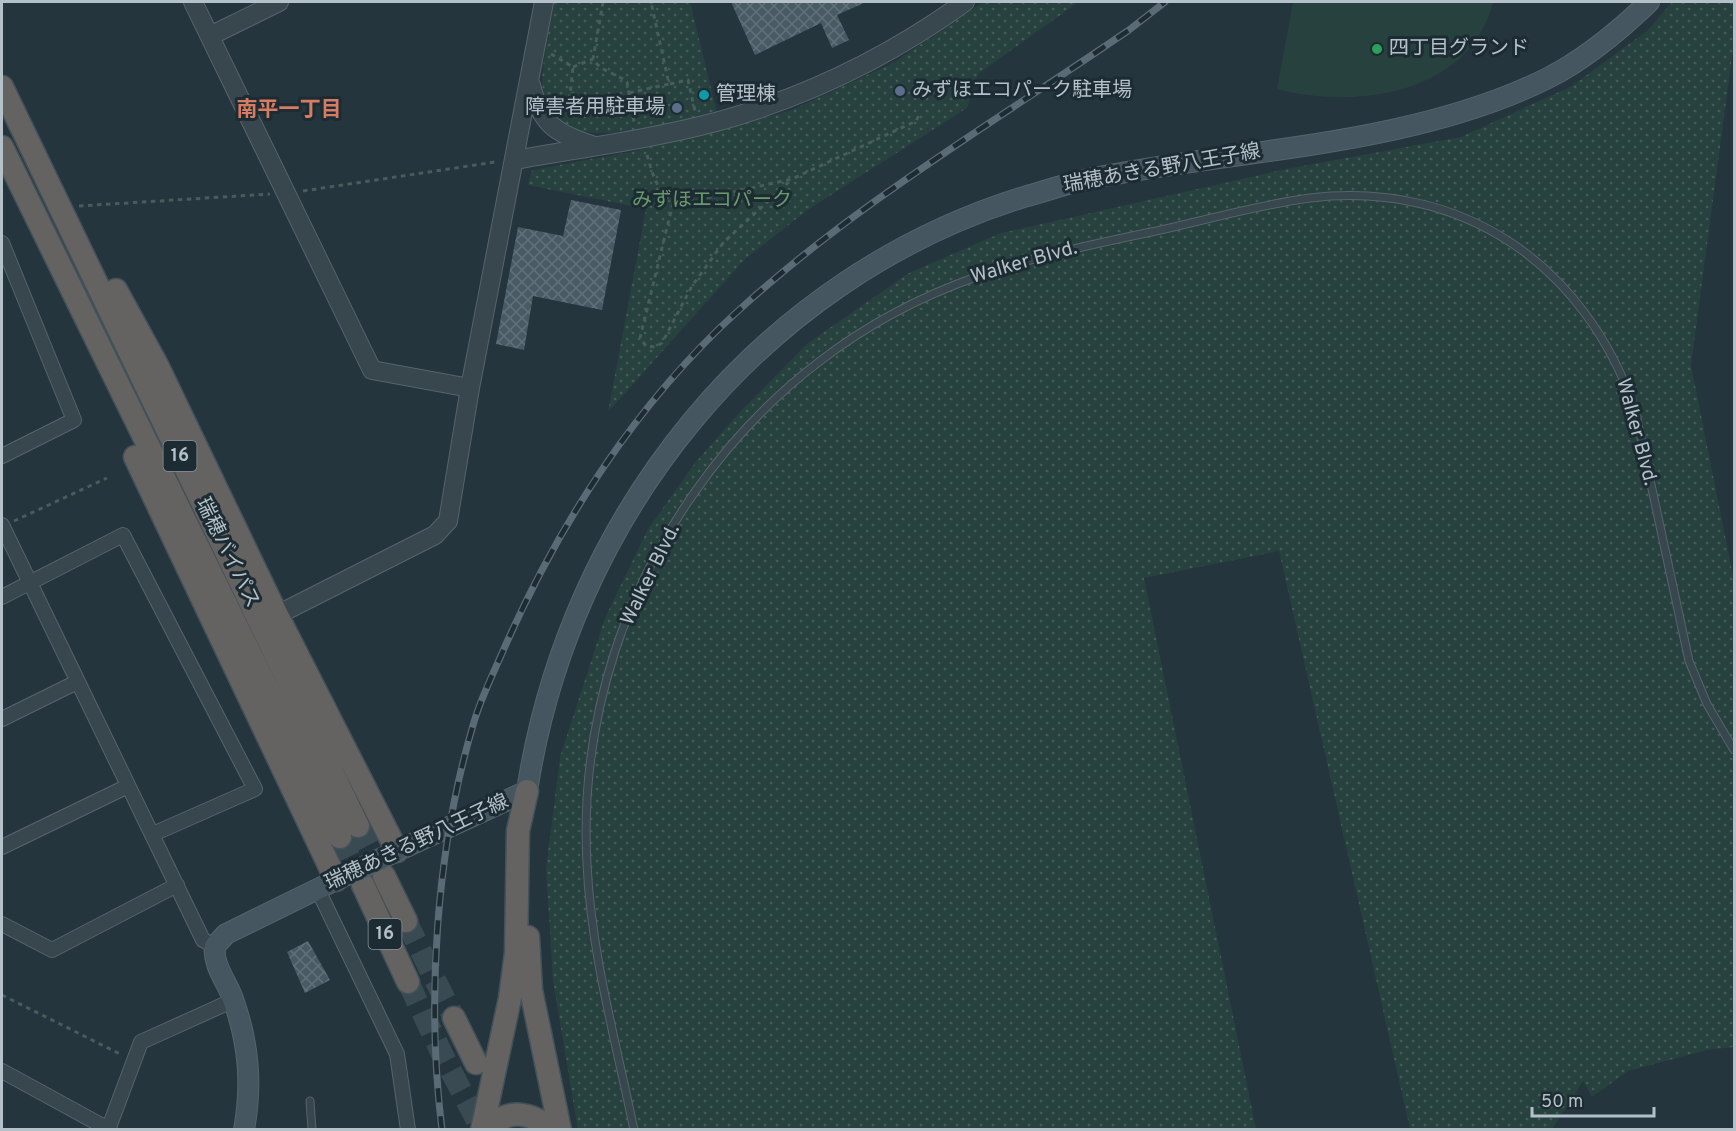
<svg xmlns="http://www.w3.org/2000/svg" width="1736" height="1131" viewBox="0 0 1736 1131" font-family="Overpass,'Noto Sans JP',sans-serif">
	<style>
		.grass { fill: url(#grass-dots) }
		.pitch { fill: #27413e }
		.building { fill: url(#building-cross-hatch) }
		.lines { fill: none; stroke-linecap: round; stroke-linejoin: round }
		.trunk-tunnel { stroke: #3a4a53; stroke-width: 22; stroke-dasharray: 22 11; stroke-linecap: butt }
		.service-casing { stroke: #56646c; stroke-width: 9 }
		.minor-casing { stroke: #56646c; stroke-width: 16 }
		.tertiary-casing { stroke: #56646c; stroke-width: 20 }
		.secondary-casing { stroke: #56646c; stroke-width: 22 }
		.trunk-casing { stroke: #435159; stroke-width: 25 }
		.path { stroke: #465d5b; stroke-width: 3; stroke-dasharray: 4.5 4.5; stroke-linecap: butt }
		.service { stroke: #38464e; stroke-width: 7 }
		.minor { stroke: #38464e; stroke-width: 14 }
		.tertiary { stroke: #38464e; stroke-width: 18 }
		.secondary { stroke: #465661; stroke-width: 20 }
		.trunk { stroke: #656362; stroke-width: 22 }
		.rail-casing { stroke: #5a6b75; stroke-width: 7 }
		.rail { stroke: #1d2b33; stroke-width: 4.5; stroke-dasharray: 14; stroke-linecap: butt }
		.secondary-bridge-casing { stroke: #56646c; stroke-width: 22; stroke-linecap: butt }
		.secondary-bridge { stroke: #465661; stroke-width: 20 }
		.leisure-dot { fill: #2e9e5b; stroke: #1d2b33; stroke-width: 2 }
		.service-dot { fill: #5c6f8a; stroke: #1d2b33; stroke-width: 2 }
		.culture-dot { fill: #0f9aa8; stroke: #1d2b33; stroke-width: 2 }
		.labels { text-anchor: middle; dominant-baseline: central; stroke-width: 6; stroke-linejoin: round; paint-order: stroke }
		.shield { fill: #1d2b33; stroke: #87949c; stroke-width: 1.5 }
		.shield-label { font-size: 18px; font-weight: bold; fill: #b4c1c9 }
		.poi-label { font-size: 20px; fill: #b4c1c9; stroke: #1d2b33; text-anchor: start }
		.street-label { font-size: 20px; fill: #b4c1c9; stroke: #1d2b33 }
		.park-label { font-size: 20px; fill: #6a9b6c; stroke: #1d2b33 }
		.neighbourhood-label { font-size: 21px; font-weight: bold; fill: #d67c62; stroke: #1d2b33 }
	</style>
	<defs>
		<pattern id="grass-dots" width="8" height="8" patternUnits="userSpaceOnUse" patternTransform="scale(1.5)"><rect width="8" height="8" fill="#27413e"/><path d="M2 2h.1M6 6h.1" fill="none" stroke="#445b59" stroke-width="1.8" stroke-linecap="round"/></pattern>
		<pattern id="building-cross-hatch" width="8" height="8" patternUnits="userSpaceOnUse" patternTransform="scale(1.5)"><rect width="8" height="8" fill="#485b64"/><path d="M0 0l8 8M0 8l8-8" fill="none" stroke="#607179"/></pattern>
	</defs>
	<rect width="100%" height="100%" fill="#24353e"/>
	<path class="grass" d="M554,2H690L717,113L701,135L792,110L893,63L983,2L1077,3L978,74L967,108L809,209L745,259L608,412L646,209L528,185L532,170L640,150L636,131C518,145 539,88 554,2Z
		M1672,2H1734V42L1691,365L1734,581V1047L1707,1050L1628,1071L1592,1097L1583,1081L1552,1129H1410L1279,551L1144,578L1256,1129L578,1130L553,981L546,869L560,757L605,618L648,529L695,463L738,414L808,343L909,273L1001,233L1286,169L1461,137L1572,86L1648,30Z"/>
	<path class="pitch" d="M1293,2H1493C1470,94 1356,110 1277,89Z"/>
	<path class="building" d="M731,2H866L837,15L849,40L832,48L821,23L755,55Z
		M571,200L621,210L602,310L533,296L524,350L496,344L518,227L563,236Z
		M308,941L330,980L305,993L287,952Z"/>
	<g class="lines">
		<path class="trunk-tunnel" d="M358,826L384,876
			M340,837L363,885
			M406,921L454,1018
			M408,982L443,1056L482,1130"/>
		<g class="service-casing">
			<path id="service" d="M310,1101L312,1130
				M634,1130C616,1042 591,953 587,864C583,793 593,719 615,651C652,538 725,433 820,361C924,281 1027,258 1151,232C1203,221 1257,205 1310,198C1464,180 1586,266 1635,410L1689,661L1707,704L1734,750"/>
		</g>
		<g class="minor-casing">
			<path id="minor" d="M2,243L74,420L2,456
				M2,525L203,940L215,946
				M2,597L123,535L255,789L153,834
				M2,719L77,682
				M2,847L128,786
				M318,890L397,1054L408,1130
				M2,924L52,950L177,885
				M2,1071L110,1130
				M108,1130L141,1042L234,1000"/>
		</g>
		<g class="tertiary-casing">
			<path id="tertiary" d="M193,2L372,370L470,388
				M210,36L279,2
				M531,85C540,123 556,134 592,145
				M515,160C582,148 651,139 716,122C807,97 889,57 965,2
				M277,615L435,535L448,521L470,388L544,2"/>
		</g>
		<g class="secondary-casing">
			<path id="secondary" d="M397,851L527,791C569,517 758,278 1027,196C1046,191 1065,184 1084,180C1235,149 1410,147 1548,78C1585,59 1619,31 1649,2
				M244,1130C252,1085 249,1045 234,1002C229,984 212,966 215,946L226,934L336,880"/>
		</g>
		<g class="trunk-casing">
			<path id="trunk" d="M2,87L358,826
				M2,147L340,837
				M116,290L157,365L277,615L397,851
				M135,457L336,880
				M384,876L406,921
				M363,885L408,982
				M528,937L531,990L560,1130
				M454,1018L476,1063
				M482,1130L510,998L516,953L518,831L527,791
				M490,1130C506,1106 533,1113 552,1130"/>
		</g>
		<path class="path" d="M603,2L593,59C601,72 616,73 627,82L634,123
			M551,54L573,67L570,95L562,111
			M573,67L593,59
			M670,84L688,80L695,111
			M629,93L669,84L651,2
			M570,95C591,98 610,106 631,106
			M647,155C652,172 659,200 679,204L792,179L916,121L920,113
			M303,191L495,162
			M673,203L640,338L646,346L655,347L662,343L692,286L723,243L792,179
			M79,206L270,194
			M14,521L107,478
			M2,995L122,1055"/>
		<use href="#service" class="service"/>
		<use href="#minor" class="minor"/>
		<use href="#tertiary" class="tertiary"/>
		<use href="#secondary" class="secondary"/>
		<use href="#trunk" class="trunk"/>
		<g class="rail-casing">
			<path id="rail" d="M442,1130C426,1000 436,848 474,722C481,698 493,674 503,651C558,525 636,403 739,310C855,204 999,119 1129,30L1165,2"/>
		</g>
		<use href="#rail" class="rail"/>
		<g class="secondary-bridge-casing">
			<path id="secondary-bridge" d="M336,880L397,851"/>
		</g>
		<use href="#secondary-bridge" class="secondary-bridge"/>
	</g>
	<circle class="leisure-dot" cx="1377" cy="49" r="6"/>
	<g class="service-dot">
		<circle cx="900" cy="91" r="6"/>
		<circle cx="677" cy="108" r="6"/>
	</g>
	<circle class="culture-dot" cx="704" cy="95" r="6"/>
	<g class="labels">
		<g class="shield">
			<rect x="163.5" y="441" width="33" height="30" rx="4.5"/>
			<rect x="368.5" y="919" width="33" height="30" rx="4.5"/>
		</g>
		<g class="shield-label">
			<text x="180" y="456">16</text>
			<text x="385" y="934">16</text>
		</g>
		<g class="poi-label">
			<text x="1389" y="49">四丁目グランド</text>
			<text x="912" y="91">みずほエコパーク駐車場</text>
			<text x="716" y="95">管理棟</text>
			<text x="665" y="108" text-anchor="end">障害者用駐車場</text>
		</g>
		<g class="street-label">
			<text transform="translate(1162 169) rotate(-10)">瑞穂あきる野八王子線</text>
			<text transform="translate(1024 263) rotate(-16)">Walker Blvd.</text>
			<text transform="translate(1636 432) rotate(75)">Walker Blvd.</text>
			<text transform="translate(227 553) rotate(64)">瑞穂バイパス</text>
			<text transform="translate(651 575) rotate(-64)">Walker Blvd.</text>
			<text transform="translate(417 843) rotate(-25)">瑞穂あきる野八王子線</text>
		</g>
		<g class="park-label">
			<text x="712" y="201">みずほエコパーク</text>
		</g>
		<g class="neighbourhood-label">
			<text x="289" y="110">南平一丁目</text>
		</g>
	</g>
	<rect width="1736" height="1131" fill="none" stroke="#b4c1c9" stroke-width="6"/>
	<path d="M1532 1107v9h122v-9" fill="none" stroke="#b4c1c9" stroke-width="3"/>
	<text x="1541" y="1107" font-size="18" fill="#b4c1c9" stroke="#1d2b33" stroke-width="4.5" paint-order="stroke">50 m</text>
</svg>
